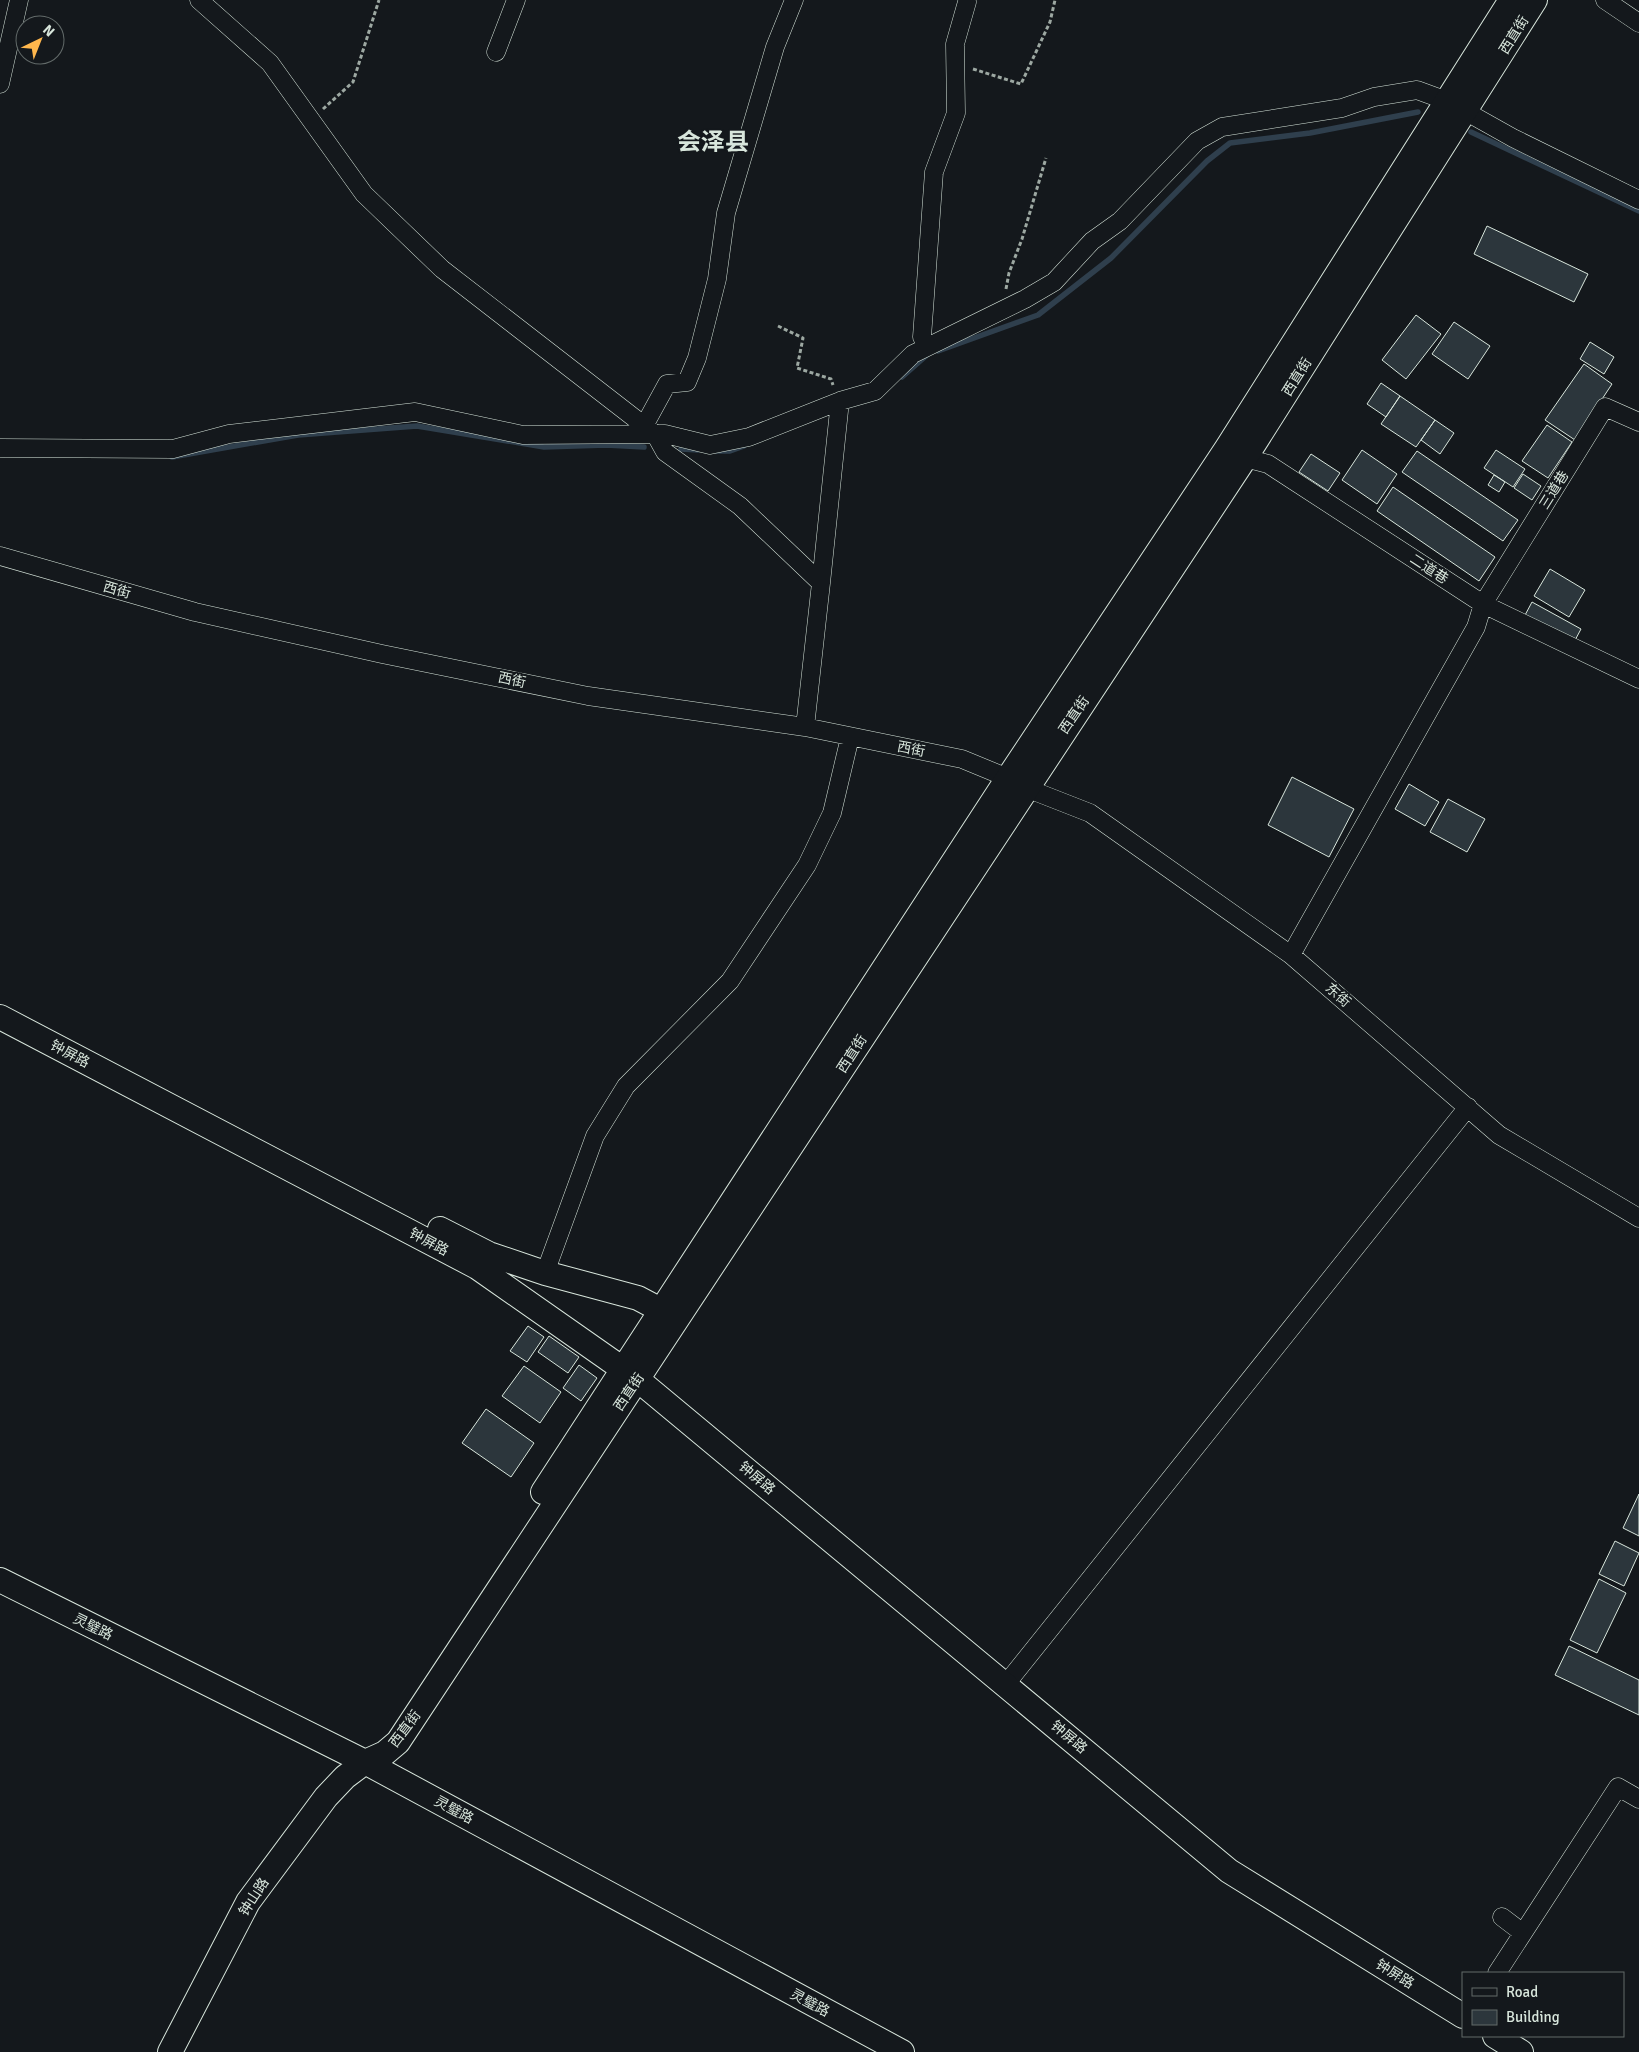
<svg xmlns="http://www.w3.org/2000/svg" width="1639" height="2052" viewBox="0 0 1639 2052" font-family="Signika,'Noto Sans SC',sans-serif">
	<style>
		.lines { fill: none; stroke-linecap: round; stroke-linejoin: round }
		.stream { stroke: #2f3f4d; stroke-width: 5.5 }
		.building { fill: #2c363c; stroke: #d8e6dc }
		.street-casing { stroke: #d8e6dc; stroke-width: 19 }
		.secondary-casing { stroke: #d8e6dc; stroke-width: 26 }
		.path { stroke: #9da8a2; stroke-width: 3; stroke-dasharray: 4 2.5; stroke-linecap: butt }
		.street { stroke: #14181c; stroke-width: 18 }
		.secondary { stroke: #14181c; stroke-width: 24 }
		.labels { text-anchor: middle; dominant-baseline: central; stroke-width: 4; stroke-linejoin: round; paint-order: stroke }
		.street-label { font-size: 14px; fill: #d8e6dc; stroke: #14181c }
		.town-label { font-size: 24px; font-weight: bold; fill: #d8e6dc; stroke: #14181c }
	</style>
	<rect width="100%" height="100%" fill="#14181c"/>
	<g class="lines">
		<path class="stream" d="M1471,132L1639,211
			M938,351L1038,315L1111,258L1207,161L1230,143L1310,133L1418,112
			M902,377L927,355
			M681,449L698,450
			M717,451H730L744,446
			M172,457L298,435L417,426L544,447L606,445L644,447"/>
	</g>
	<path class="building" d="M1487,226L1588,274L1574,302L1474,254Z
		M1416,315L1441,334L1406,379L1382,360Z
		M1454,322L1490,346L1468,379L1432,354Z
		M1590,342L1614,357L1604,374L1580,359Z
		M1584,364L1612,384L1575,440L1545,420Z
		M1381,383L1400,396L1386,417L1367,404Z
		M1400,396L1435,420L1416,447L1381,424Z
		M1435,420L1454,433L1440,454L1421,440Z
		M1547,425L1572,442L1548,478L1522,461Z
		M1362,450L1397,474L1377,504L1342,480Z
		M1496,450L1525,469L1513,487L1484,468Z
		M1417,451L1518,520L1503,541L1402,472Z
		M1311,454L1340,473L1328,491L1299,472Z
		M1523,474L1541,486L1532,500L1514,488Z
		M1494,475L1505,482L1499,492L1488,485Z
		M1393,487L1495,557L1479,581L1377,511Z
		M1550,569L1585,590L1569,617L1534,596Z
		M1532,602L1581,629L1573,644L1524,617Z
		M1292,777L1354,809L1329,857L1268,825Z
		M1409,784L1439,802L1425,826L1395,809Z
		M1448,799L1485,819L1467,852L1430,832Z
		M528,1326L544,1337L527,1362L510,1351Z
		M549,1336L579,1357L568,1373L538,1352Z
		M579,1365L597,1378L581,1401L563,1388Z
		M524,1366L561,1392L540,1423L502,1396Z
		M486,1409L534,1443L511,1477L462,1443Z
		M1639,1494V1536L1623,1528Z
		M1615,1541L1639,1553L1624,1586L1599,1574Z
		M1599,1579L1626,1593L1597,1653L1570,1640Z
		M1569,1646L1639,1680V1715L1555,1675Z"/>
	<g class="lines">
		<g class="street-casing">
			<path id="street" d="M199,0L270,63L364,194L442,269L655,434L665,452L740,506L821,583L805,727
				M1605,0L1639,23
				M496,52L516,0
				M0,84L19,0
				M928,346L922,337L934,172L956,113L955,44L967,2
				M644,426L667,384L687,382L697,358L717,279L726,213L775,47L794,0
				M0,448L173,449L229,434L415,412L523,435L665,434L710,445L749,437L840,401L875,391L913,354L1025,299L1054,282L1092,241L1120,221L1197,141L1222,127L1342,108L1374,97L1417,90L1447,101L1513,138L1639,200
				M1236,453L1245,458L1268,464L1483,604L1639,679
				M0,556L195,612L382,654L588,696L805,727L962,759L1008,778L1026,788L1090,813L1291,955L1499,1135L1639,1218
				M821,583L840,401
				M1291,955L1476,627L1483,604L1605,407L1639,422
				M545,1273L595,1136L626,1086L730,981L807,865L832,813L850,737
				M1006,1684L1468,1107
				M1502,1917L1523,1933
				M1497,1973L1618,1787L1639,1799"/>
		</g>
		<g class="secondary-casing">
			<path id="secondary" d="M0,1017L477,1267L637,1379L1229,1871L1463,2016
				M440,1229L489,1254L545,1273L638,1298L674,1317
				M543,1492L1008,778L1227,448L1511,0
				M0,1580L365,1762L902,2052
				M1495,2036L1521,2052
				M170,2052L248,1902L326,1797L345,1777L365,1762L385,1753L398,1742L1245,458L1535,0"/>
		</g>
		<path class="path" d="M973,69L1021,84L1050,22L1055,0
			M323,109L353,82L379,0
			M1006,289L1009,273L1022,239L1046,158
			M778,326L803,338L797,368L831,379L833,385"/>
		<use href="#street" class="street"/>
		<use href="#secondary" class="secondary"/>
	</g>
	<g class="labels">
		<g class="street-label">
			<text transform="translate(1514 35) rotate(-58)">西直街</text>
			<text transform="translate(1297 377) rotate(-58)">西直街</text>
			<text transform="translate(1554 490) rotate(-58)">三道巷</text>
			<text transform="translate(1429 569) rotate(33)">二道巷</text>
			<text transform="translate(117 590) rotate(16)">西街</text>
			<text transform="translate(512 680) rotate(12)">西街</text>
			<text transform="translate(1074 715) rotate(-56)">西直街</text>
			<text transform="translate(911 749) rotate(11)">西街</text>
			<text transform="translate(1338 995) rotate(41)">东街</text>
			<text transform="translate(70 1054) rotate(28)">钟屏路</text>
			<text transform="translate(852 1054) rotate(-57)">西直街</text>
			<text transform="translate(429 1242) rotate(28)">钟屏路</text>
			<text transform="translate(629 1392) rotate(-56)">西直街</text>
			<text transform="translate(757 1478) rotate(40)">钟屏路</text>
			<text transform="translate(93 1627) rotate(26)">灵璧路</text>
			<text transform="translate(405 1729) rotate(-53)">西直街</text>
			<text transform="translate(1069 1737) rotate(40)">钟屏路</text>
			<text transform="translate(454 1810) rotate(28)">灵璧路</text>
			<text transform="translate(254 1897) rotate(-57)">钟山路</text>
			<text transform="translate(1395 1974) rotate(32)">钟屏路</text>
			<text transform="translate(810 2003) rotate(28)">灵璧路</text>
		</g>
		<g class="town-label">
			<text x="713" y="142">会泽县</text>
		</g>
	</g>
	<rect x="1462" y="1972" width="162" height="65" fill="#14181c" stroke="#626a69"/>
	<rect x="1472" y="1988" width="25" height="8" fill="#14181c" stroke="#626a69"/>
	<text x="1506" y="1997" font-size="15" fill="#d8e6dc">Road</text>
	<rect x="1472" y="2010" width="25" height="15" fill="#2c363c" stroke="#626a69"/>
	<text x="1506" y="2022" font-size="15" fill="#d8e6dc">Building</text>
	<g transform="translate(40 40) rotate(43)"><circle r="24" fill="#14181c" stroke="#626a69"/>
	<path d="M0-4L9 19L0 12L-9 19Z" fill="#ffb74d"/>
	<text y="-8" font-size="14" font-weight="bold" text-anchor="middle" fill="#d8e6dc">N</text>
	</g>
</svg>
